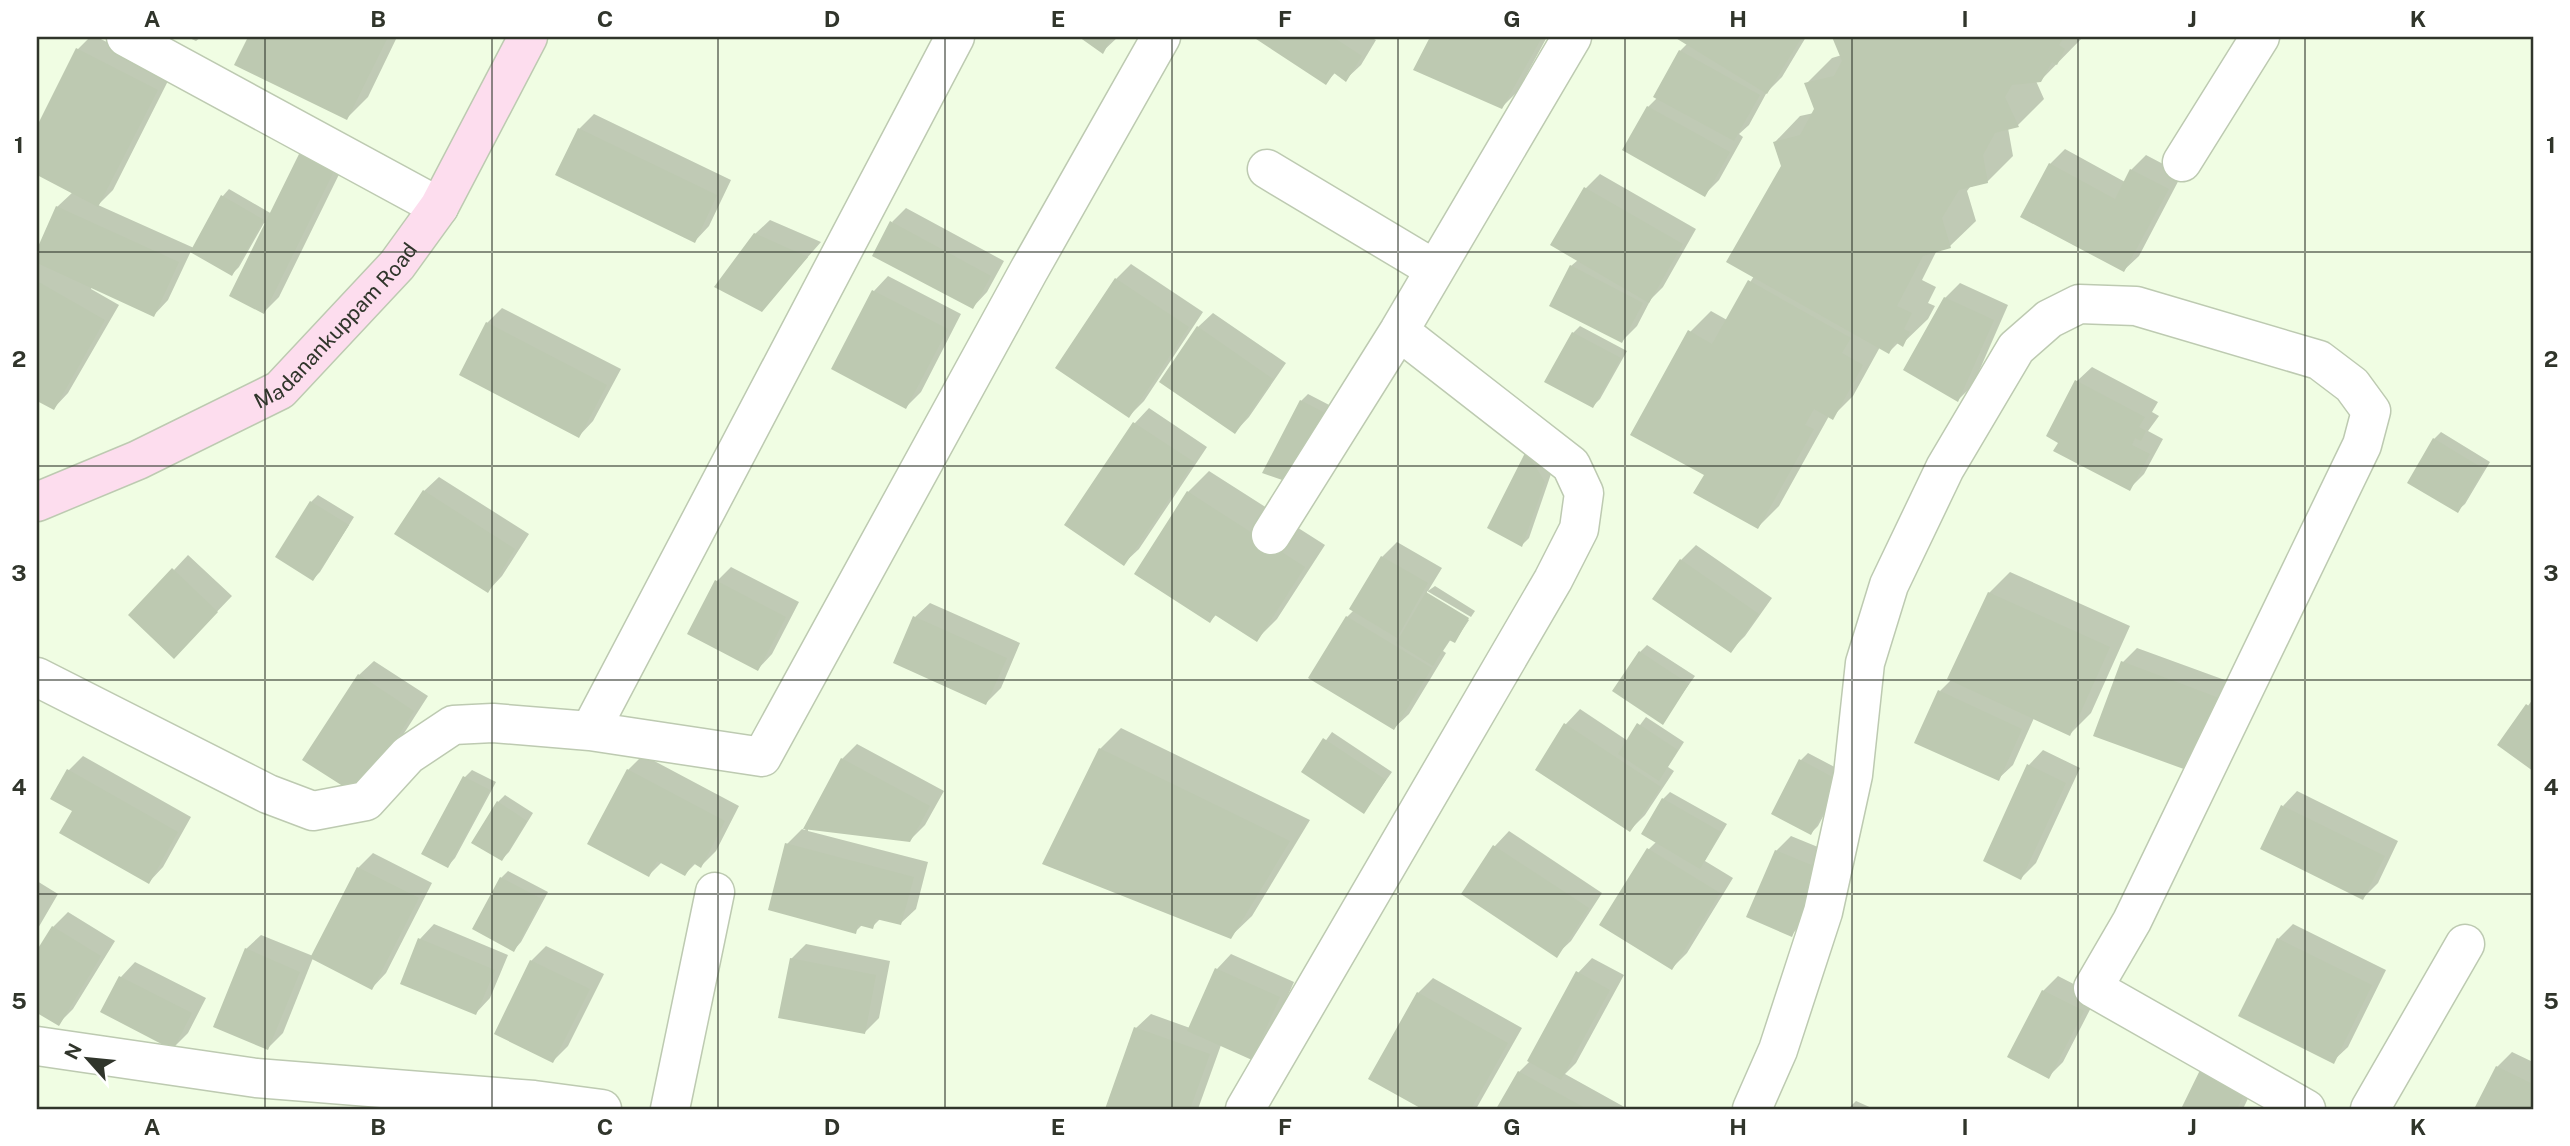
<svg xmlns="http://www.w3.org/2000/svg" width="2570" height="1146" viewBox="0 0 2570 1146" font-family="'Public Sans',sans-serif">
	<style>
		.shadow { fill: #0003 }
		.building { fill: #bdc9b1 }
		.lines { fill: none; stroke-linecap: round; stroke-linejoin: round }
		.minor-casing { stroke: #bdcab1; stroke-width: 41 }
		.secondary-casing { stroke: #bdcab1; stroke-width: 41 }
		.minor { stroke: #fff; stroke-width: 38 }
		.secondary { stroke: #fdddee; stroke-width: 38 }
		.grid { fill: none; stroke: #30352b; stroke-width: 2; stroke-opacity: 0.55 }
		.labels { text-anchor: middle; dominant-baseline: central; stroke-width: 5; stroke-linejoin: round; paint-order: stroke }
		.street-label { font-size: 21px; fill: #30352b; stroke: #fff }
		.neatline { fill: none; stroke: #30352b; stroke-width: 2.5 }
		.grid-label { font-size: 23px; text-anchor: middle; font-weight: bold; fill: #30352b }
	</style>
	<rect width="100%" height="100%" fill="#f0fde3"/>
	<path class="shadow" d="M90,37H97L171,75L113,190L98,205L194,248L222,197L229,189L272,214L349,154L279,297L264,312L267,224L264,223L239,267L232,274L191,251L168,300L154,315L92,287L91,289L119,305L68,393L54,408L37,398V253L57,207L73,192L37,173V130L78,49Z
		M187,37H201L196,41Z
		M250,37H397L368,97L347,118L236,64Z
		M1082,37H1118L1103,51Z
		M1256,37H1370L1376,40L1361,65L1346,79L1336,72L1326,82Z
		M1432,37H1547L1517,92L1502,107L1415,69Z
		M1677,37H1806L1782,77L1767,92L1749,125L1739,134L1743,137L1719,180L1705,194L1648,107L1657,98L1680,51L1688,43Z
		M1834,37H2083L2041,80L2036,81L2044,99L2018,125L2008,128L2013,156L1987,182L1970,187L1967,191L1976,221L1950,246L1937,250L1922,280L1936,287L1928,303L1935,306L1928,319L1902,344L1899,342L1889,352L1880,347L1853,396L1832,417L1829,416L1779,506L1758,527L1706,474L1690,332L1711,311L1727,320L1754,276L1783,166L1775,142L1800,116L1814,113L1816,109L1806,84L1832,58L1842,55Z
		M594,114L731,180L709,226L695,241L579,129Z
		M2065,149L2125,182L2131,170L2146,155L2182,174L2139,256L2124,270L2050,164Z
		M1600,174L1696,229L1663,287L1651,299L1637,326L1622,341L1571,266L1578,260L1586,188Z
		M906,208L1004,261L987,292L973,307L892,222Z
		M770,220L821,242L761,310L755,234Z
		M1131,264L1203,312L1144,401L1129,416L1116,279Z
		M888,276L961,314L921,392L906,407L874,291Z
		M1960,283L2008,305L1973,385L1958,400L1945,298Z
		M502,308L621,369L593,421L579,436L487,323Z
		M1213,313L1286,363L1249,417L1235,432L1198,327Z
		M1580,326L1627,351L1600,399L1593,406L1573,333Z
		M2092,367L2158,402L2152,412L2159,416L2148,431L2163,439L2144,474L2129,489L2061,443L2077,381Z
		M1308,394L1335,408L1294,473L1301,401Z
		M1149,408L1207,447L1139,549L1124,563L1066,525L1135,423Z
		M2441,432L2490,462L2465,504L2457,511L2434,439Z
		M1534,446L1551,474L1529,538L1522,545L1489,528Z
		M1209,471L1325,545L1277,619L1256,640L1217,614L1210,621L1188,492Z
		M439,477L529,534L502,576L488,591L424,491Z
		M318,495L354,517L320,572L313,579L311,502Z
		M1397,542L1442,568L1428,591L1435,586L1475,611L1471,617L1427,591V595L1469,620L1455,641L1451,639L1443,651L1446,653L1409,714L1394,728L1311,677L1347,617L1354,610L1382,557Z
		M1696,545L1772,598L1745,636L1731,650L1681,560Z
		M188,555L232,596L188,642L174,570Z
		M731,567L799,602L772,654L758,669L717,581Z
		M2010,572L2130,626L2091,713L2070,734L2034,718L2013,765L1998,779L1940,691L1951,680L1989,593Z
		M930,603L1020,643L1001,688L986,703L915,617Z
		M1647,645L1695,676L1662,722L1640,652Z
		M2137,648L2233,683L2206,756L2123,662Z
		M374,661L428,696L374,780L359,675Z
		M2533,699V769L2499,745Z
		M1580,709L1628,741L1646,717L1684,742L1668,767L1674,771L1645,815L1630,830L1537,769L1566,724Z
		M1121,728L1310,820L1252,916L1230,937L1045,863L1100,749Z
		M1332,732L1392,772L1364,811L1303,772Z
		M857,744L944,791L925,825L910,840L808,828V831L928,862L916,909L901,923L881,918L872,927L863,924L855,932L787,844L802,829L805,830L842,759Z
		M2043,750L2080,768L2036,863L2021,878L2029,765Z
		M1808,753L1846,773L1818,826L1811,833L1801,760Z
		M643,755L739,806L716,851L701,866L696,863L685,874L662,862L649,875L628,770Z
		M83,756L191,817L163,867L149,882L74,810L68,771Z
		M472,770L496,782L455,858L448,866L424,853L465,777Z
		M2297,791L2398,841L2378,883L2363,898L2283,806Z
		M1670,792L1727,824L1705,861L1733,878L1687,953L1672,968L1648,850L1657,841L1663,799Z
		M505,795L533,813L509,852L502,859L498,802Z
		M1509,831L1602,893L1571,941L1556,955L1464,894L1495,846Z
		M1791,836L1835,854L1806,920L1791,935L1776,851Z
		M373,853L432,883L386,973L372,988L313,958L283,1033L268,1048L246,949L261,935L313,956L358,868Z
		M508,871L548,892L521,942L514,950L501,878Z
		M37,881L58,894L37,930Z
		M68,912L115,941L73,1009L58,1024L37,1011V953L53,927Z
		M434,924L508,955L490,998L476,1013L420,939Z
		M2293,924L2386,970L2348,1047L2333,1061L2278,939Z
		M806,944L890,961L879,1018L864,1033L791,959Z
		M546,946L604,974L568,1046L553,1061L531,961Z
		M1231,954L1294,982L1266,1043L1252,1058L1221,1045L1198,1109H1107L1136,1028L1151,1014L1190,1028L1217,969Z
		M1592,958L1624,975L1576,1063L1565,1074L1628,1109H1498L1519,1072L1530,1061L1578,973Z
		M135,962L206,998L188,1033L173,1048L103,1012L121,977Z
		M2058,976L2097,996L2063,1062L2049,1076L2010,1057L2043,991Z
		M1433,978L1522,1028L1476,1109H1426L1371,1078L1418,993Z
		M2512,1052L2533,1062V1109H2476L2497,1067Z
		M2203,1067L2260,1073L2243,1109H2183Z
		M1856,1101L1874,1109H1848Z"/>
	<path class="building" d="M248,37H388L347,120L234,65Z
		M1079,37H1112L1103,54Z
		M1253,37H1333L1362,56L1346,82L1334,73L1326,85Z
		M1430,37H1542L1502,109L1413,70Z
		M1674,37H1802L1767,94Z
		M1832,37H2064L2059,45L2065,49L2057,65L2052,62L2041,82L2012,85L2005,97L2019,127L1995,133L1983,155L1988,183L1959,190L1942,218L1951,248L1923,256L1897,306L1912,313L1904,329L1910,332L1903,347L1895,342L1889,354L1726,262L1781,166L1773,142L1800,135L1814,109L1804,83L1834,76L1842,61Z
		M76,48L158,90L98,207L37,175V126Z
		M1679,50L1760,95L1734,141L1653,97Z
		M1647,106L1730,152L1705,197L1622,150Z
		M578,128L717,195L695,243L555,175Z
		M300,152L335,169L264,314L229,296Z
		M2049,163L2115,199L2130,169L2169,189L2124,272L2020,217Z
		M1584,187L1683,244L1649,303L1550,245Z
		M221,195L264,220L232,276L190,252Z
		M56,206L179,262L154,317L37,263V249Z
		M890,221L991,276L973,309L872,256Z
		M754,233L808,257L762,312L714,287Z
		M1570,265L1643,303L1622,343L1549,306Z
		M1115,278L1189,327L1129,418L1055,368Z
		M1748,280L1851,338L1842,353L1863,365L1833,420L1814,409L1805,425L1814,429L1758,529L1693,493L1704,475L1630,435L1688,330L1712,344Z
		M37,281L105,320L54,410L37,401Z
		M872,290L948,329L906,409L831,369Z
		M1944,297L1994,320L1958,402L1903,370Z
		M486,322L607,385L579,438L459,375Z
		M1197,326L1273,379L1235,434L1159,382Z
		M1572,332L1621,358L1593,408L1544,382Z
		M2075,380L2145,417L2139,427L2146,431L2141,441L2135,438L2132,445L2150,454L2130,491L2053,451L2058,443L2046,436Z
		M1300,400L1329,415L1288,482L1262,473Z
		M1133,422L1194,462L1124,566L1064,525Z
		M2433,438L2484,469L2458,513L2407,483Z
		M1526,451L1545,482L1522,547L1487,528Z
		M423,490L515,549L488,593L394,534Z
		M1187,491L1305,567L1257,642L1215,615L1210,623L1134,574Z
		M310,501L349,525L313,581L275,557Z
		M1381,556L1428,583L1397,638L1349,609Z
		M1680,559L1759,614L1731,653L1652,599Z
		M172,568L218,612L174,659L128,615Z
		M715,580L786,617L758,671L687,634Z
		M1426,592L1469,618L1455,643L1449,640L1433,666L1396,643Z
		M1988,592L2110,647L2070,736L1947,679Z
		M913,616L1007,658L986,705L893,663Z
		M1346,616L1432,668L1394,730L1308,678Z
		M1639,651L1689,684L1663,725L1612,691Z
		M2121,661L2219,698L2192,772L2093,736Z
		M358,674L414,711L360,797L302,760Z
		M1938,690L2022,729L1999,781L1914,743Z
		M2526,704L2533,709V771L2497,745Z
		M1564,723L1661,787L1630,832L1535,770Z
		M1637,723L1678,750L1659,781L1618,754Z
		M1323,738L1386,780L1364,814L1301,772Z
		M1099,748L1290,841L1231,939L1042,864Z
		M841,758L930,806L910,842L803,829Z
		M1799,759L1840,781L1811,835L1771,814Z
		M2027,764L2066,783L2021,880L1983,861Z
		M67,769L178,832L149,884L59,833L72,811L50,799Z
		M627,769L725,821L701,868L693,863L685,876L657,861L649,877L587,844Z
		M463,776L490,790L448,868L421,854Z
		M1662,798L1721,832L1700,869L1641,834Z
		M497,801L527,821L502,861L471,843Z
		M2281,805L2385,856L2363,900L2260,849Z
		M785,843L914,877L901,925L876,919L873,929L858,925L856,934L768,910Z
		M1493,845L1589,908L1557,958L1461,894Z
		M1647,848L1720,893L1672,970L1599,925Z
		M1775,850L1821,869L1792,937L1746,917Z
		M357,867L419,898L372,990L310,958Z
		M500,877L542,899L514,952L472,929Z
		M52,926L101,956L59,1026L37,1013V950Z
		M418,938L495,970L476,1015L400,984Z
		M2277,938L2372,985L2334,1064L2238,1016Z
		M245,948L300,972L268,1050L213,1027Z
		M790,958L876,975L865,1034L778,1018Z
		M530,960L590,989L553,1063L494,1034Z
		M1215,968L1280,997L1252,1060L1187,1031Z
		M1576,971L1610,990L1561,1080L1527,1061Z
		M119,976L192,1013L173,1050L100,1012Z
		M2042,990L2084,1011L2049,1079L2007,1057Z
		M1417,992L1508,1043L1471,1109H1422L1368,1079Z
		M1134,1027L1210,1054L1190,1109H1105Z
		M2202,1066L2247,1088L2237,1109H2181Z
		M2496,1066L2533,1084V1109H2474Z
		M1518,1071L1587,1109H1496Z"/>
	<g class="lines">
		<g class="minor-casing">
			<path id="minor" d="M126,37L439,207
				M2182,162L2260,37
				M1267,169L1434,269
				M1271,535L1399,331L1572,37
				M37,677L268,794L313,811L366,801L408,755L453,725L493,723L590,731L955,37
				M590,731L762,757L1028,272L1161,37
				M37,1046L256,1078L534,1100L602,1109
				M670,1109L715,892
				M1245,1109L1553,580L1579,529L1584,493L1571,465L1399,331
				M1752,1109L1778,1050L1823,912L1853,775L1865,663L1889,585L1945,468L2016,348L2049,319L2079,304L2136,306L2319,360L2352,385L2371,411L2362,445L2132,921L2093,988L2306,1109
				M2370,1109L2465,944"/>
		</g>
		<g class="secondary-casing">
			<g id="secondary">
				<path id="s1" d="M37,502L138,460L280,390L397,265L439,207L528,37"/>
			</g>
		</g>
		<use href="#minor" class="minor"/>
		<use href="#secondary" class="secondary"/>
	</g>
	<path class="grid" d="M265,37V1109M492,37V1109M718,37V1109M945,37V1109M1172,37V1109M1398,37V1109M1625,37V1109M1852,37V1109M2078,37V1109M2305,37V1109M37,252H2533M37,466H2533M37,680H2533M37,894H2533"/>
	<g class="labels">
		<g class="street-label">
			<text stroke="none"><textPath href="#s1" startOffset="352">Madanankuppam Road</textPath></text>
		</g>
	</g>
	<rect width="2570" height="1146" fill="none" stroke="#ffffff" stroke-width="77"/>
	<g transform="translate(88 1059) rotate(297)" stroke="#ffffff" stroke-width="5" paint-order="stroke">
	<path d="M0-5L12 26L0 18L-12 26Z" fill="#30352b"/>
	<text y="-10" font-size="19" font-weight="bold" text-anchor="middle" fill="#30352b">N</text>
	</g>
	<rect x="38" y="38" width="2494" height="1070" class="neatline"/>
	<g class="grid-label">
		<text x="152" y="27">A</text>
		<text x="378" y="27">B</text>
		<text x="605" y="27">C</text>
		<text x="832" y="27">D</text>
		<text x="1058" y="27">E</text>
		<text x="1285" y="27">F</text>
		<text x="1512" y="27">G</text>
		<text x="1738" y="27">H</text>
		<text x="1965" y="27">I</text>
		<text x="2192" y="27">J</text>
		<text x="2418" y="27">K</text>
		<text x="19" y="153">1</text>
		<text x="2551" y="153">1</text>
		<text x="19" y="367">2</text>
		<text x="2551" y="367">2</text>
		<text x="19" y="581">3</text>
		<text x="2551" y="581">3</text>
		<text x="19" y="795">4</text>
		<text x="2551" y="795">4</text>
		<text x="19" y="1009">5</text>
		<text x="2551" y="1009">5</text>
		<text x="152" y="1135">A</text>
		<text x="378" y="1135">B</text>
		<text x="605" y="1135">C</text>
		<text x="832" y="1135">D</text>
		<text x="1058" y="1135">E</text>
		<text x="1285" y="1135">F</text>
		<text x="1512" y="1135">G</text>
		<text x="1738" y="1135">H</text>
		<text x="1965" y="1135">I</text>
		<text x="2192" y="1135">J</text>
		<text x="2418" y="1135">K</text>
	</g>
</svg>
